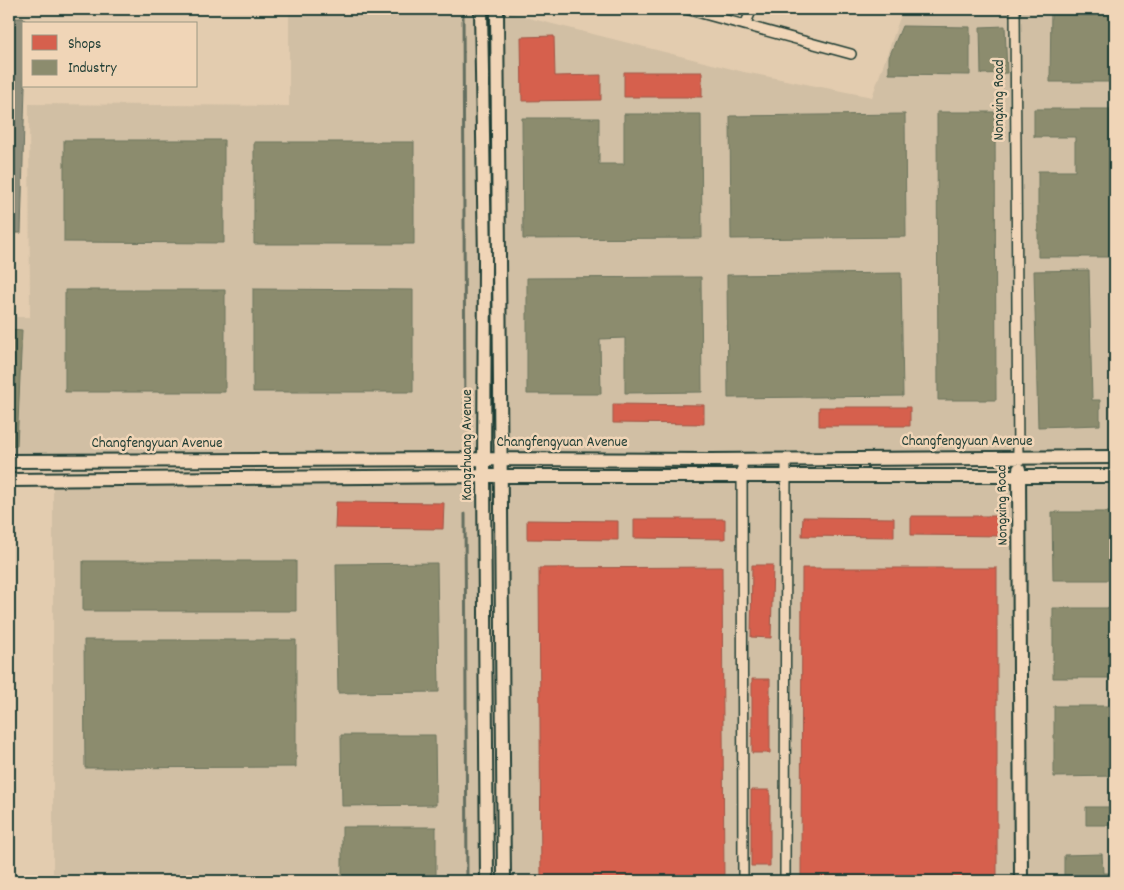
<svg xmlns="http://www.w3.org/2000/svg" width="1124" height="890" viewBox="0 0 1124 890" font-family="Dekko,sans-serif">
	<style>
		.built { fill: #d1bfa4 }
		.water { fill: #908f7b; stroke: #636e5f }
		.shops { fill: #d6604d; stroke: #9f5646 }
		.industry { fill: #8c8c6e; stroke: #6b745d }
		.lines { fill: none; stroke-linecap: round; stroke-linejoin: round }
		.stream { stroke: #636e5f; stroke-width: 3 }
		.street-casing { stroke: #1f3d34; stroke-width: 12 }
		.secondary-casing { stroke: #1f3d34; stroke-width: 16 }
		.street { stroke: #f0d5b7; stroke-width: 9 }
		.secondary { stroke: #f0d5b7; stroke-width: 12 }
		.labels { text-anchor: middle; dominant-baseline: central; stroke-width: 5; stroke-linejoin: round; paint-order: stroke }
		.street-label { font-size: 15px; fill: #1f3d34; stroke: #f0d5b7 }
	</style>
	<rect width="100%" height="100%" fill="#e3ccaf"/>
	<filter id="ink" filterUnits="userSpaceOnUse"><feTurbulence type="fractalNoise" baseFrequency=".02" numOctaves="2"/><feDisplacementMap in="SourceGraphic" scale="10" xChannelSelector="R" yChannelSelector="G"/><feConvolveMatrix kernelMatrix="1 2 1 2 8 2 1 2 1" color-interpolation-filters="sRGB"/></filter>
	<g filter="url(#ink)">
		<path class="built" d="M289,9H481L484,459L9,461V317H30L29,104L289,106Z
			M903,9H1115V457L500,459L497,10L744,72L872,97Z
			M484,476L487,881H53V479Z
			M501,476H1115V881H504Z"/>
		<path class="water" d="M9,18H23L27,23L24,24V86H25L21,233H9V126L10,120L9,118Z"/>
		<path class="shops" d="M554,36L555,76L601,75V100L522,101L521,37Z
			M624,72H702V97H624Z
			M613,404L704,405V424L613,423Z
			M819,407H910V426H819Z
			M336,502L444,503L443,529L335,528Z
			M911,516H1003L1002,536L911,535Z
			M803,517L894,518V537L802,536Z
			M634,519H725V539L634,538Z
			M527,520L618,521V540L527,539Z
			M752,565H773L771,638L751,637Z
			M722,567L724,881H541L539,568Z
			M802,568H997V881H801Z
			M752,679H770V753H752Z
			M751,790H770V866H751Z"/>
		<path class="industry" d="M1051,9H1115V82H1050Z
			M902,26L970,27V75L889,74V57Z
			M1005,26L1007,73L981,74L980,27Z
			M1034,109H1115V257H1038V171H1075V137H1034Z
			M937,112H995L996,400H938Z
			M624,114H701L702,238L523,239L522,118H599V164H624Z
			M905,114L906,237L731,239L730,116Z
			M64,140H224V243L64,242Z
			M254,142H414V244H254Z
			M1089,270L1092,400H1100V425L1038,427L1034,271Z
			M901,273L903,396L728,398L727,275Z
			M701,277L702,392L625,393V338L600,339L601,394H527V278Z
			M253,289L413,290V392H253Z
			M65,290H225V392H65Z
			M9,329L22,330L17,446H9Z
			M1052,512H1115V580H1053Z
			M83,561H296V611H83Z
			M437,563L439,692L338,693L336,564Z
			M1053,608H1115V678H1053Z
			M84,640H296V767L85,768Z
			M1054,706H1115V776L1054,777Z
			M341,735H435L436,805L342,806Z
			M1086,807H1115V825H1086Z
			M342,827H436V881H342Z
			M1102,854L1103,873H1115V881H1064V855Z"/>
		<g class="lines">
			<path class="stream" d="M463,9L465,421
				M465,514L467,881"/>
			<g class="street-casing">
				<path id="street" d="M686,9L851,54
					M1015,9L1018,458
					M745,25L752,9
					M742,460L743,881
					M785,881L786,460"/>
			</g>
			<g class="secondary-casing">
				<path id="secondary" d="M481,9L485,261L484,476L487,881
					M497,9L504,881
					M9,461L484,459L712,460L1115,457
					M1019,469L1021,881
					M9,480L484,476H1115"/>
			</g>
			<use href="#street" class="street"/>
			<use href="#secondary" class="secondary"/>
		</g>
	</g>
	<g class="labels">
		<g class="street-label">
			<text transform="translate(1000 100) rotate(-90)">Nongxing Road</text>
			<text x="967" y="442">Changfengyuan Avenue</text>
			<text x="562" y="443">Changfengyuan Avenue</text>
			<text x="157" y="444">Changfengyuan Avenue</text>
			<text transform="translate(468 445) rotate(-90)">Kangzhuang Avenue</text>
			<text transform="translate(1003 505) rotate(-91)">Nongxing Road</text>
		</g>
	</g>
	<rect width="1124" height="890" fill="none" stroke="#f0d5b7" stroke-width="30"/>
	<rect x="15" y="15" width="1094" height="860" fill="none" stroke="#1f3d34" stroke-width="2" filter="url(#ink)"/>
	<rect x="22" y="22" width="175" height="65" fill="#f0d5b7" stroke="#9c9883"/>
	<rect x="32" y="35" width="25" height="15" fill="#d6604d" stroke="#9c9883"/>
	<text x="68" y="48" font-size="15" fill="#1f3d34">Shops</text>
	<rect x="32" y="60" width="25" height="15" fill="#8c8c6e" stroke="#9c9883"/>
	<text x="68" y="72" font-size="15" fill="#1f3d34">Industry</text>
</svg>
